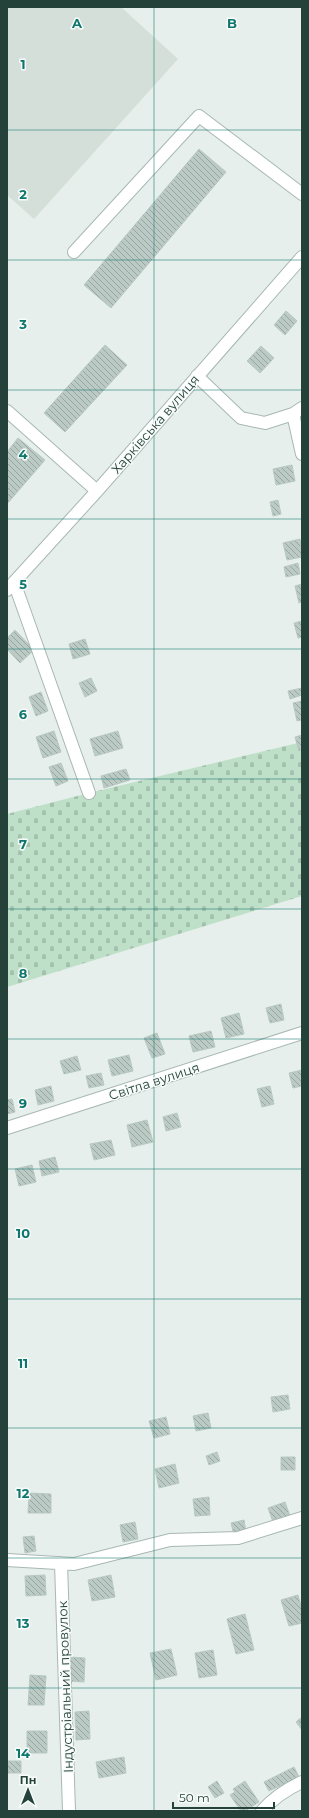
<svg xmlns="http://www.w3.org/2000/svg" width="309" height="1818" viewBox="0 0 309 1818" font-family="Montserrat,sans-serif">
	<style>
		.built { fill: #d4dfda }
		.cemetery { fill: url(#cemetery-stones) }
		.building { fill: url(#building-back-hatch); stroke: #b8c9c2 }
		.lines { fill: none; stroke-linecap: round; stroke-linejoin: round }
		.minor-casing { stroke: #a8b8b2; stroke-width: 14 }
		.minor { stroke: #fff; stroke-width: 12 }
		.grid { fill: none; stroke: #0f766e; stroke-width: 1; stroke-opacity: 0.55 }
		.labels { text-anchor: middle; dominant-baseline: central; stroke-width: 3; stroke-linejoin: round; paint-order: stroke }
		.street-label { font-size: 13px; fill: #24423a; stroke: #f7fbf9 }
		.grid-label { font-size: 13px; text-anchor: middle; font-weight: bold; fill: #0f766e; stroke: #f7fbf9; stroke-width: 3; stroke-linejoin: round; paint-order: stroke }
	</style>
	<defs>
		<pattern id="cemetery-stones" width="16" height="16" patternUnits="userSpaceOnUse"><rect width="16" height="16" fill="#bfe0c8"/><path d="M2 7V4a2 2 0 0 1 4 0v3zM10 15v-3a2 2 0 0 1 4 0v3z" fill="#a4c1ad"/></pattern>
		<pattern id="building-back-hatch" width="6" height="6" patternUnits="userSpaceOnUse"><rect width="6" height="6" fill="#bbcac4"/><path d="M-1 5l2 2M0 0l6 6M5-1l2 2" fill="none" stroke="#98a6a0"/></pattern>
	</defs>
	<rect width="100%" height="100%" fill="#e6efeb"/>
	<path class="built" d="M7,7H121L178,59L34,219L7,195Z"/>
	<path class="cemetery" d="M302,742V896L7,987V814L89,793Z"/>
	<path class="building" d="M199,149L226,172L111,308L84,285Z
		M286,311L297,321L285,335L274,325Z
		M105,345L127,365L65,432L44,413Z
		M261,346L274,358L260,373L247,361Z
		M18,438L45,460L7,504V452Z
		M292,465L295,481L276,485L273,469Z
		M278,500L281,514L273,516L270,502Z
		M300,539L302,557L287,560L283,543Z
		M298,563L300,574L286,577L284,567Z
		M302,584V602L299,603L295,586Z
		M302,621V637L298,638L294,623Z
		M15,630L34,650L20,663L7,649V638Z
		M85,639L90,654L73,659L69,644Z
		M91,678L97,691L85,697L79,683Z
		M302,688V695L290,699L288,691Z
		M41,692L48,711L36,716L29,697Z
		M302,701V720L297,721L293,703Z
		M54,731L61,752L43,758L36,737Z
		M118,731L123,748L95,756L90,739Z
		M302,735V750L299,751L295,737Z
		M61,763L68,781L56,786L49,767Z
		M126,769L130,780L104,788L101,776Z
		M281,1004L284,1020L270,1023L266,1008Z
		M239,1013L244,1034L226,1038L221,1018Z
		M211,1031L215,1047L193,1052L189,1036Z
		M157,1033L165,1054L152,1058L144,1038Z
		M129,1055L133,1071L112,1076L108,1060Z
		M77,1056L81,1070L64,1074L60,1061Z
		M302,1070V1086L293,1088L289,1073Z
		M101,1073L104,1085L89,1088L86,1076Z
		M51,1086L54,1101L38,1105L35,1090Z
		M270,1086L274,1104L262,1107L257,1089Z
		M12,1099L15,1112L7,1114V1100Z
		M177,1113L181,1127L166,1131L163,1117Z
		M147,1120L153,1142L132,1147L127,1125Z
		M111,1140L115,1155L94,1160L90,1144Z
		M55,1157L59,1172L42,1176L39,1161Z
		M32,1165L36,1182L19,1186L15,1169Z
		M288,1395L290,1409L273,1412L271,1397Z
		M208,1413L211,1428L196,1431L193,1416Z
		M166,1417L170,1434L154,1438L149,1421Z
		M217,1452L220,1461L209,1465L206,1456Z
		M281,1457H295V1470H281Z
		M175,1464L179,1483L159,1488L155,1469Z
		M29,1493L51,1494V1513H28Z
		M209,1497L210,1515L195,1516L193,1499Z
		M285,1502L290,1516L273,1522L268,1508Z
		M244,1520L246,1532L234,1535L231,1523Z
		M135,1522L138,1539L123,1542L120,1525Z
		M34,1536L36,1551L25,1553L23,1537Z
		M45,1575L46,1595L26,1596L25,1576Z
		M111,1575L115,1597L92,1601L88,1580Z
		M298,1595L302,1609V1623L289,1626L281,1600Z
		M245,1614L254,1650L236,1654L227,1619Z
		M171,1649L177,1675L156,1680L150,1653Z
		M213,1650L217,1675L199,1678L195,1653Z
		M69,1657L85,1658L84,1682L68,1681Z
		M30,1675L46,1676L44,1705H28Z
		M89,1711L90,1739L76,1740L75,1712Z
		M302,1717V1730L296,1722Z
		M27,1731H47V1753H27Z
		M124,1757L126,1773L99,1778L96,1762Z
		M7,1761H21V1773H7Z
		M294,1767L299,1777L269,1791L264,1782Z
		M217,1781L224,1793L215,1798L208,1787Z
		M245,1781L259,1802L245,1811H241L230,1795L235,1792L233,1789Z"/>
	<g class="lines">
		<g class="minor-casing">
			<path id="minor" d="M74,252L199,116L302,194
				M197,376L241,418L265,423L293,414L302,408
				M7,411L97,491
				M293,414L302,454
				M14,582L89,793
				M7,590L97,491L302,257
				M7,1128L302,1033
				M7,1560L74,1564L170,1540L238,1538L302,1518
				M61,1563L69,1811
				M262,1811C273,1798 287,1789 302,1782"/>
		</g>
		<use href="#minor" class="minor"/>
	</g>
	<path class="grid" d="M154,7V1811M7,130H302M7,260H302M7,390H302M7,519H302M7,649H302M7,779H302M7,909H302M7,1039H302M7,1169H302M7,1299H302M7,1428H302M7,1558H302M7,1688H302"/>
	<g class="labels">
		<g class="street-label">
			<text transform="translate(155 424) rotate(-49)">Харківська вулиця</text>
			<text transform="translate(154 1081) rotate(-18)">Світла вулиця</text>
			<text transform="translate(65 1687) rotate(-92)">Індустріальний провулок</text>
		</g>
	</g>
	<g class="grid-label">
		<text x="77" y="28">A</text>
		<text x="232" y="28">B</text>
		<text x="23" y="69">1</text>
		<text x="23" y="199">2</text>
		<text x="23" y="329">3</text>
		<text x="23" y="459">4</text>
		<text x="23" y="589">5</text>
		<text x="23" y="719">6</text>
		<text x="23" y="849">7</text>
		<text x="23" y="978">8</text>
		<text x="23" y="1108">9</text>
		<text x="23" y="1238">10</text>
		<text x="23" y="1368">11</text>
		<text x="23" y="1498">12</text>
		<text x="23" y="1628">13</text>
		<text x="23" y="1758">14</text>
	</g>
	<rect width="309" height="1818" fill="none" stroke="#24423a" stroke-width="16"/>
	<g transform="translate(28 1790)" stroke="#f7fbf9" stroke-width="3" paint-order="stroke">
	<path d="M0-3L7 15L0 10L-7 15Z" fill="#24423a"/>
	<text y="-6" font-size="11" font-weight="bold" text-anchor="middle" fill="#24423a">Пн</text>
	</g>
	<path d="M173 1802v6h101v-6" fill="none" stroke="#24423a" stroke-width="2"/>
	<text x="179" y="1802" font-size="12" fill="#24423a" stroke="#f7fbf9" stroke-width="3" paint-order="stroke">50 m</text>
</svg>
